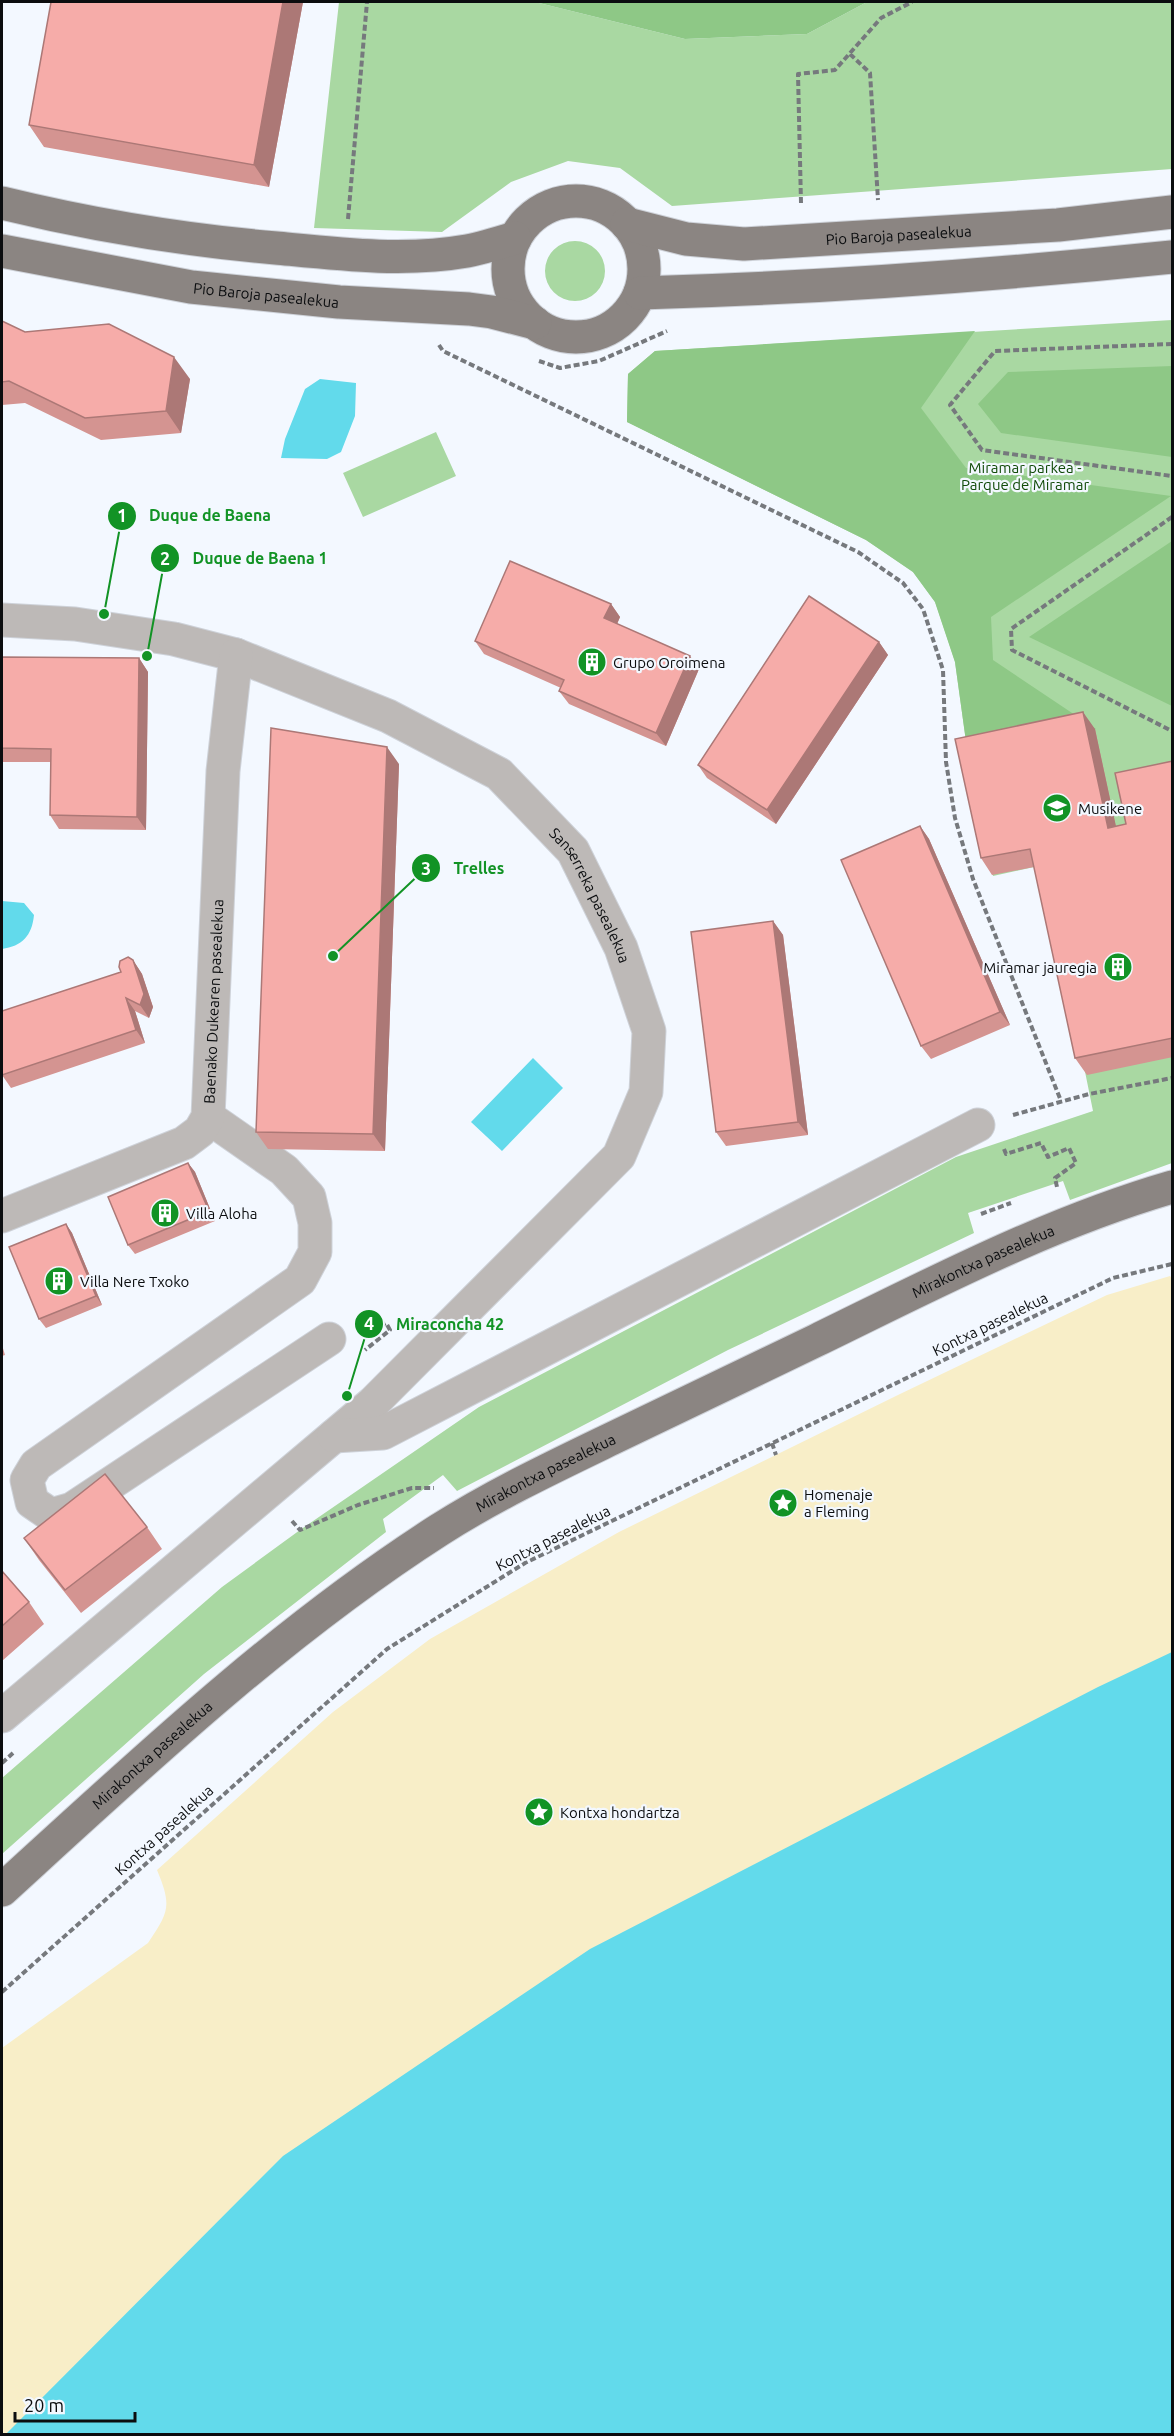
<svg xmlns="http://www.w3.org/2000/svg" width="1174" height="2436" viewBox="0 0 1174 2436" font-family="Ubuntu,sans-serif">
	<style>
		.green { fill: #a9d8a2 }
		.forest { fill: #8ec886 }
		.sand { fill: #f8eec8 }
		.water { fill: #62daeb }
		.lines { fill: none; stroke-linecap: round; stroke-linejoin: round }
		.minor-casing { stroke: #ced2d9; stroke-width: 35 }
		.major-casing { stroke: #ced2d9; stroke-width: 35 }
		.path { stroke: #76797d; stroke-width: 4; stroke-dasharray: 6 3; stroke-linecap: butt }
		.minor { stroke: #bdb9b7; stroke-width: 33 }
		.major { stroke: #8b8582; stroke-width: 33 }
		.wall { fill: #d49491 }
		.shaded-wall { fill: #ac7876 }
		.building { fill: #f6aca9; stroke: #ac7876; stroke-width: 1.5 }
		.labels { text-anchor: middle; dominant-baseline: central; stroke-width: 4.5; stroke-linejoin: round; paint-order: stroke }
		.street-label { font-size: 15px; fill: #0b0d0f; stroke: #f3f8ff }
		.park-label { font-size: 15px; fill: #114b09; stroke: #f3f8ff }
		.poi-label { font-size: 15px; fill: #0b0d0f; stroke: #f3f8ff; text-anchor: start }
		.leader { fill: none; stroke: #129325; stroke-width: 2 }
		.callout-dot { fill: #129325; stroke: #f3f8ff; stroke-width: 2 }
		.mark-label { font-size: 18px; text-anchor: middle; font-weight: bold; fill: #fff }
		.callout-label { font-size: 16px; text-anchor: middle; font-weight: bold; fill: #129325; stroke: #f3f8ff; stroke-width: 4.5; stroke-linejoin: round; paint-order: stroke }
	</style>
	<rect width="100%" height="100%" fill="#f3f8ff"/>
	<path class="green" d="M339,2H535L685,39L807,34L867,2H1172V169L672,206L620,168L568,161L511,182L442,232L314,228Z
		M545 271a30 30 0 1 1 60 0a30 30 0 1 1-60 0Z
		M1172,320V1163L1070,1200L1063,1181L968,1213L974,1233L728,1350L457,1491L443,1475L383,1519L386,1532L204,1674L2,1854V1778L222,1587L300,1530L479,1407L956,1157L1093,1111L1043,865L993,876L968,756L955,662L935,602L913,572L866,540L627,422L628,374L655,351Z
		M436,432L456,476L363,517L343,473Z"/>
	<path class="forest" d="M535,2H867L807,34L685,39Z
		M975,331L921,408L966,468L1171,496L991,617L993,660L1096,729L968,756L955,662L935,602L913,572L866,540L627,422L628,374L655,351Z
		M1172,366V457L1001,433L978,404L1008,372Z
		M1172,541V706L1029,637Z"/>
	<path class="sand" d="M1170,1276L1172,1279V1875L424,2434H2V2048L148,1943C169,1912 172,1906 157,1870L333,1712L430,1639L619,1532L900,1394L1107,1295Z"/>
	<path class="water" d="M320,379L356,383L355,416L341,452L327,459L281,458L285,439L305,389Z
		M2,901L24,903L34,915C32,936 22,946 2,949Z
		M533,1058L563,1088L502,1151L471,1122Z
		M1172,1652V2434H6L283,2156L590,1949L1098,1687Z"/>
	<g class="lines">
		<g class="minor-casing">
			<g id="minor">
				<path id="s1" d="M2,620L75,624L174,639L236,655L388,716L499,774L573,851L621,948L649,1031L646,1092L619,1156L373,1403L2,1716"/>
				<path d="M208,1117L284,1170L309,1197L315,1223V1252L300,1280L36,1465L27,1480L32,1502L51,1515L72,1509L329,1339"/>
				<path id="s2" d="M2,1216L184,1143L200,1131L208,1117L223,771L236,655"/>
				<path d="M334,1436L383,1433L978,1125"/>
			</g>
		</g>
		<g class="major-casing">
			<g id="major">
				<circle cx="576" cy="269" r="68"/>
				<path d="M2,203C92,225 183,240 276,248C338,254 404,262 467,251C483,248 499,243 515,238"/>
				<path id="s3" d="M627,224L686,239L744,244L1058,225L1172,212"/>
				<path id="s4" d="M2,251L191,287L339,302L469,309L492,312L535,323"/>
				<path d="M640,293C818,288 996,275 1172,257"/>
				<path id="s5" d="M2,1890C141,1763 280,1632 439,1530C494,1495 553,1467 611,1439C679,1406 748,1373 817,1340C932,1284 1048,1223 1172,1187"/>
			</g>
		</g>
		<path class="path" d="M850,54L870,73L878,200
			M801,203L798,74L835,70L881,18L912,2
			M348,219L367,2
			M1172,344L995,351L950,405L982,450L1172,476
			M439,345L443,351L858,552L903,583L923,609L943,670L946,762L955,818L973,879L1061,1101
			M539,361L560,368L599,361L667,331
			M1172,517L1011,629L1012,650L1172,731
			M1013,1115L1089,1094L1172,1078
			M1004,1149L1006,1154L1041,1143L1048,1157L1069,1148L1076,1163L1055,1178L1057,1187L1055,1188
			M981,1214L1011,1203
			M364,1334L386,1323L390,1330L365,1350
			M772,1443L776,1455
			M292,1521L300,1530L358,1505L412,1488H434
			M2,1763L13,1753
			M2,1992L387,1649L525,1563L1113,1278L1172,1264"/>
		<use href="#minor" class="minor"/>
		<use href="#major" class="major"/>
	</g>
	<path class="wall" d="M51,2H303L269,187L44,147L29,125Z
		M2,321L25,332L190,379L181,433L101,440L25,403L2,405Z
		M611,604L620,617L617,624L699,669L666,746L569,704L559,691L561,688L484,654L475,641Z
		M879,642L888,655L776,824L707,778L698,765Z
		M2,657L139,658L148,672L146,830L59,829L50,815L51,762H2Z
		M1095,729L1116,827L1126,824L1173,761V1057L1087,1075L1075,1058L1034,867L992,875L981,858Z
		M399,764L385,1151L268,1149L256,1132Z
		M920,826L929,839L1010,1025L931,1059L921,1046Z
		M773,921L783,935L808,1135L726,1146L716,1132Z
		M133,960L142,974L153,1007L149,1018L135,1011L145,1043L11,1088L2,1075L121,972Z
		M188,1163L195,1172L215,1221L135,1254L128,1245Z
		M66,1224L72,1233L102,1305L46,1328L39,1319Z
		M2,1345L5,1355L2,1356Z
		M147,1527L162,1549L81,1613L39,1560L24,1538Z
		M2,1571L29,1602L44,1624L2,1661Z"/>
	<path class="shaded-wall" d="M283,2H303L269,187L254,165Z
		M174,357L190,379L181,433L166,411Z
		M611,604L620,617L614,631L604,618Z
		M879,642L888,655L776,824L767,810Z
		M690,656L699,669L666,746L656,733Z
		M139,658L148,672L146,830L137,817Z
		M1083,712L1095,729L1120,845L1108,828Z
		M387,747L399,764L385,1151L373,1134Z
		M920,826L929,839L1010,1025L1000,1012Z
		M773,921L783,935L808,1135L798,1122Z
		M133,960L142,974L153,1007L149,1018L140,1005Z
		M126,998L135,1011L145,1043L136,1030Z
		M188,1163L195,1172L215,1221L209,1211Z
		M66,1224L72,1233L102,1305L96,1296Z"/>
	<path class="building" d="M51,2H283L254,165L29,125Z
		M2,321L25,332L109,324L174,357L166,411L85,418L9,381L2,382Z
		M510,561L611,604L604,618L690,656L656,733L559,691L564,680L475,641Z
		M809,596L879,642L767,810L698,765Z
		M2,657L139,658L137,817L50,815L51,749L2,748Z
		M1083,712L1108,828L1126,824L1115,773L1173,761V930H1172L1173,935V1038L1075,1058L1030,849L981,858L955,739Z
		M271,728L387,747L373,1134L256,1132Z
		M920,826L1000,1012L921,1046L841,860Z
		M773,921L798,1122L716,1132L691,932Z
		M128,957L133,960L144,994L140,1005L126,998L136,1030L2,1075V1011L121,972L119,967L120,961Z
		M188,1163L209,1211L128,1245L108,1197Z
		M66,1224L96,1296L39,1319L9,1247Z
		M105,1474L147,1527L65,1590L24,1538Z
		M2,1571L29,1602L2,1626Z"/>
	<defs>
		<g id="building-disc" transform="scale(1.5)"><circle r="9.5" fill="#129325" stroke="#f3f8ff"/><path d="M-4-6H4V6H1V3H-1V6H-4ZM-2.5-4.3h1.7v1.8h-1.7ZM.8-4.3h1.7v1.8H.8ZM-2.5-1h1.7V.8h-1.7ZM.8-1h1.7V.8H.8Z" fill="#fff"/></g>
		<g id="university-disc" transform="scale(1.5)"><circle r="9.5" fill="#129325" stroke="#f3f8ff"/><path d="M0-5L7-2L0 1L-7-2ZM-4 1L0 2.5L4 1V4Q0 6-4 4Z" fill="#fff"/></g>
		<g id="sight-disc" transform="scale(1.5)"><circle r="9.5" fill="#129325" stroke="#f3f8ff"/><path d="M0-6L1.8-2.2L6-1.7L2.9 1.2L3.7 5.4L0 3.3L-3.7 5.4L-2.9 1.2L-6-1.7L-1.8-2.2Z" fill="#fff"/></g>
	</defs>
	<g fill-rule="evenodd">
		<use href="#building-disc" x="592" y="662"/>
		<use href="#university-disc" x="1057" y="808"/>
		<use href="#building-disc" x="1118" y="967"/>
		<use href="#building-disc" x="165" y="1213"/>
		<use href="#building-disc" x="59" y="1281"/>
		<use href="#sight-disc" x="783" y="1503"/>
		<use href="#sight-disc" x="539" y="1812"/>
	</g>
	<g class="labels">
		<g class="street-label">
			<text stroke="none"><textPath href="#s3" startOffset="274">Pio Baroja pasealekua</textPath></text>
			<text stroke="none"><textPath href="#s4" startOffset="268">Pio Baroja pasealekua</textPath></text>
			<text stroke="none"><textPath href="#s1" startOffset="680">Sanserreka pasealekua</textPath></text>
			<text stroke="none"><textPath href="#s2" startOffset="348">Baenako Dukearen pasealekua</textPath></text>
			<text stroke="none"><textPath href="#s5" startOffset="1174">Mirakontxa pasealekua</textPath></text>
			<text transform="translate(990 1324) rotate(-26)">Kontxa pasealekua</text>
			<text stroke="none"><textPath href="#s5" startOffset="688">Mirakontxa pasealekua</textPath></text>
			<text transform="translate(553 1538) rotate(-27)">Kontxa pasealekua</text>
			<text stroke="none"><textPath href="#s5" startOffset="202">Mirakontxa pasealekua</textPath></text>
			<text transform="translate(164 1830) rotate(-42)">Kontxa pasealekua</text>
		</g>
		<g class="park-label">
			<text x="1025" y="467">Miramar parkea -<tspan x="1025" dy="17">Parque de Miramar</tspan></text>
		</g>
		<g class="poi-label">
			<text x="613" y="662">Grupo Oroimena</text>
			<text x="1078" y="808">Musikene</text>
			<text x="1097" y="967" text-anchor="end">Miramar jauregia</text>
			<text x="186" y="1213">Villa Aloha</text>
			<text x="80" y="1281">Villa Nere Txoko</text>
			<text x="804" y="1494">Homenaje<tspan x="804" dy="17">a Fleming</tspan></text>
			<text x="560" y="1812">Kontxa hondartza</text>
		</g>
	</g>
	<path class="leader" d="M104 614L122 516M147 656L165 558M333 956L426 868M347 1396L369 1324"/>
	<g class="callout-dot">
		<circle cx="104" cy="614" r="6"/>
		<circle cx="147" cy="656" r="6"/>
		<circle cx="333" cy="956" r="6"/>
		<circle cx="347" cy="1396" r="6"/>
		<circle cx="122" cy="516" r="15"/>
		<circle cx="165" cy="558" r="15"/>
		<circle cx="426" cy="868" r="15"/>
		<circle cx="369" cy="1324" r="15"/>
	</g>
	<g class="mark-label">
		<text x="122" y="522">1</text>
		<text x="165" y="565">2</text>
		<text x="426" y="875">3</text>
		<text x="369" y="1330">4</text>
	</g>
	<g class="callout-label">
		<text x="210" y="521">Duque de Baena</text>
		<text x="260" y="564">Duque de Baena 1</text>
		<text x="479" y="874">Trelles</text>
		<text x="450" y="1330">Miraconcha 42</text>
	</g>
	<rect width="1174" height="2436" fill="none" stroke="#0b0d0f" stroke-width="6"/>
	<path d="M15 2412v9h120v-9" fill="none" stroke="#0b0d0f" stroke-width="3"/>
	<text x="24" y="2412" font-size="18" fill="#0b0d0f" stroke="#f3f8ff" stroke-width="4.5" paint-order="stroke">20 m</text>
</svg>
